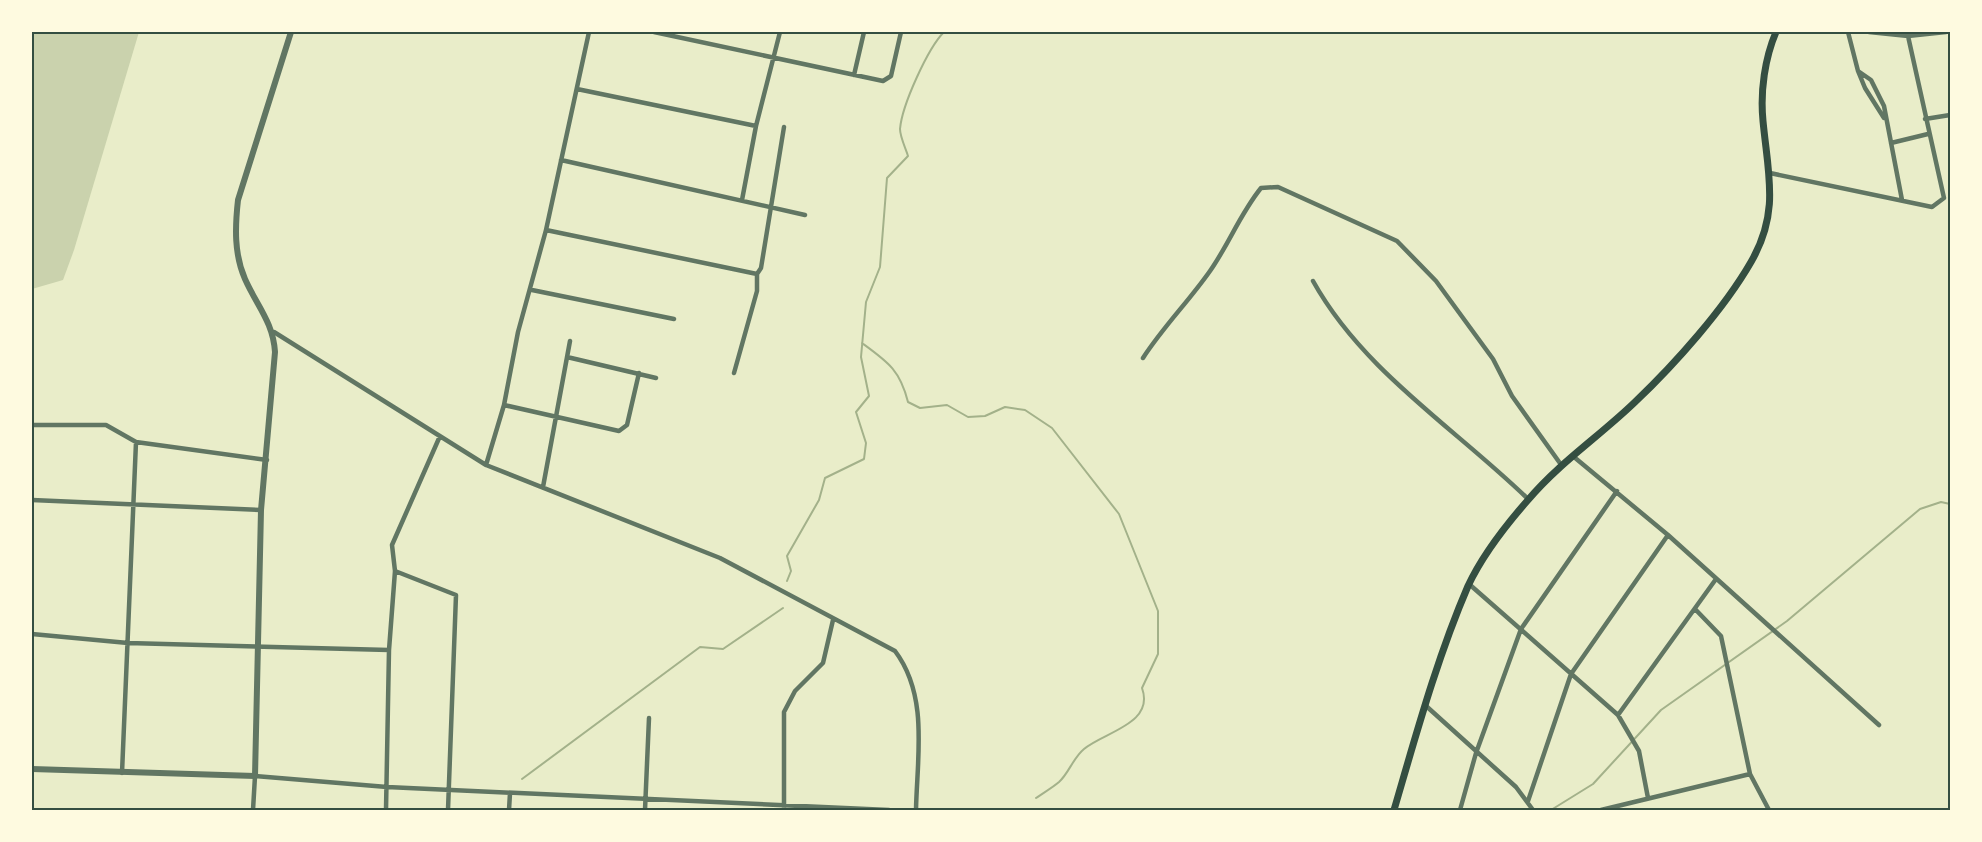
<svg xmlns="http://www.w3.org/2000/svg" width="1982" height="842" viewBox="0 0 1982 842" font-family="Poppins,sans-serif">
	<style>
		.green { fill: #cad2ad }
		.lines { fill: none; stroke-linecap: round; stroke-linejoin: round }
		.stream { stroke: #a3b18a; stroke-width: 2 }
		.minor { stroke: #617663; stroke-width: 4.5 }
		.tertiary { stroke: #617663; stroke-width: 6 }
		.secondary { stroke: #344e41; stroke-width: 7 }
		.neatline { fill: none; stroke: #344e41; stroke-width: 2 }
	</style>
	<rect width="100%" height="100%" fill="#e9edc9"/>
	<path class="green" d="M32,32H139L74,250L63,280L32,289Z"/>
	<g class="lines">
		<path class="stream" d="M862,343C888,362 900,370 908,402L920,408L947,405L968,417L985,416L1005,407L1025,410L1052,428L1119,514L1158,611V654L1142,688C1155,724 1104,732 1084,749C1073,758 1069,773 1059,782C1052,788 1043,793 1036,798
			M787,581L791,571L787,556L819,500L825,478L864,459L866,443L856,412L869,396L861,357L866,302L880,267L887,178L908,156C906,149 900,137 900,129C902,105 928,48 944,32
			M522,779L700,647L723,649L783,608
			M491,810L493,809
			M1551,810L1593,784L1661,710L1787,621L1920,509L1941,502L1950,504"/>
		<path class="minor" d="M654,32L883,81L891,76L901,32
			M1848,32L1858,71L1871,80L1884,106L1902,200
			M1869,32L1908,36L1946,32
			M1858,71L1865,88L1884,118
			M854,75L864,32
			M577,89L756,126
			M1925,119L1950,115
			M1891,143L1928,134
			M561,160L805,215
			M1770,173L1932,207L1944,198L1908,36
			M742,200L756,126L780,32
			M546,230L757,274L761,268L784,127
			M1313,281C1363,371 1455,428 1528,499
			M532,290L674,319
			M274,332L486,465L720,558L895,651C929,696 917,757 916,810
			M567,357L656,378
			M1143,358C1163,327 1189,301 1210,271C1229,244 1240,214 1261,188L1278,187L1397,241L1436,281L1493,359L1512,396L1562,466
			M734,373L757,291V274
			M504,405L619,431L627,425L639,373
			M32,425H106L136,442L267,460
			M1574,457L1668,535L1879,725
			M486,465L504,405L518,332L546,230L589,32
			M543,487L570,341
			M32,500L261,510
			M395,571L456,595L448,810
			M1469,584L1618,715L1639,751L1648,798
			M1695,609L1721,636L1750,774L1769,810
			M32,634L128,643L389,650
			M1425,705L1516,787L1533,810
			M1618,715L1716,579
			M122,773L136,442
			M1528,801L1571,674L1668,535
			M253,810L255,776L387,787L889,810
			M386,810L389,650L395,571L392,545L440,436
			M509,810L510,793
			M645,810L649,718
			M784,810V712L795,691L823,663L833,620
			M1460,810L1476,753L1521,629L1617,491
			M1601,810L1750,774"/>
		<path class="tertiary" d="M32,769L255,776L261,510L275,352C273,322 257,306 245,279C234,254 235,227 238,200L291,32"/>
		<path class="secondary" d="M1394,810C1416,735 1437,658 1468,586C1482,556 1506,525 1528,500C1559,463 1601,435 1635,402C1675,364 1724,309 1751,262C1780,212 1768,174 1763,121C1760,91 1765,58 1776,32"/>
	</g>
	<rect width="1982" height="842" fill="none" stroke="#fefae0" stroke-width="66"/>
	<rect x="33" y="33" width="1916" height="776" class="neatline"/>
</svg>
